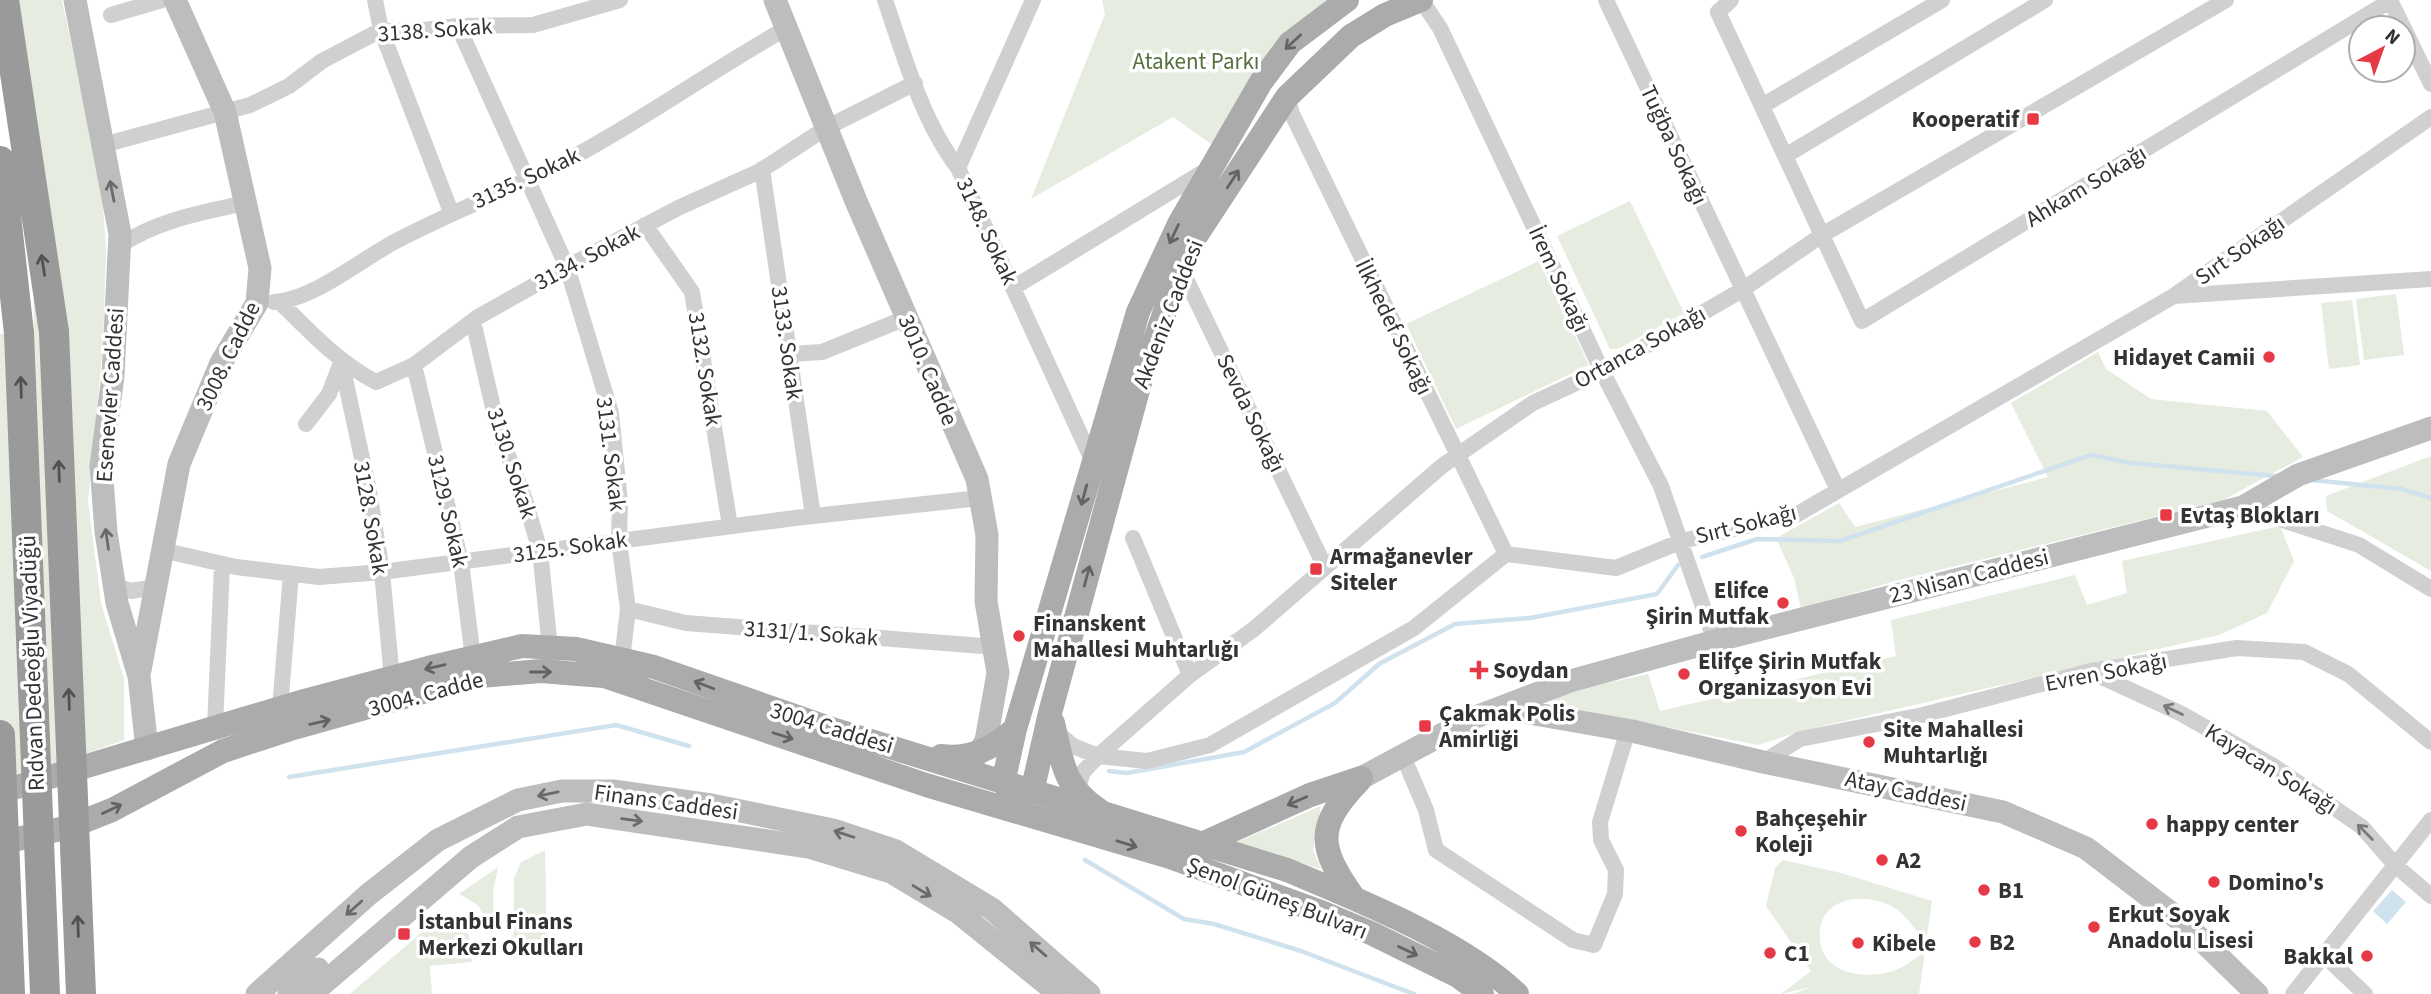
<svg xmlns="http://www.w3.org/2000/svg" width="2431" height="994" viewBox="0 0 2431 994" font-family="'Source Sans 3',sans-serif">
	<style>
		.green { fill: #e6ecdf }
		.water { fill: #cfe2ee }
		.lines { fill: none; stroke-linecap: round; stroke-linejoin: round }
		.stream { stroke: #cfe2ee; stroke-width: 4.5 }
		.street { stroke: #d0d0d0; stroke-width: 16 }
		.secondary { stroke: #bdbdbd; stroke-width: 23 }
		.primary { stroke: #ababab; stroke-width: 24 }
		.highway { stroke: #9a9a9a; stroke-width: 30 }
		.highway-bridge { stroke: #9a9a9a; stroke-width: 30 }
		.oneway { stroke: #636363 }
		.oneway2 { stroke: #6a6a6a }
		.oneway3 { stroke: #525252 }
		.oneway4 { stroke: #7a7a7a }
		.poi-dot { fill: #e63946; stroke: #fff; stroke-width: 2.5 }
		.labels { text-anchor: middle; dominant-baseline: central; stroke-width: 7; stroke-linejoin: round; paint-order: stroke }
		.street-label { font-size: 23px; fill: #333; stroke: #fff }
		.park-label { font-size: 23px; fill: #56703f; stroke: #fff }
		.poi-label { font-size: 23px; font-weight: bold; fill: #333; stroke: #fff; text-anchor: start }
	</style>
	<rect width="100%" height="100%" fill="#fff"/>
	<path class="green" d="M10,0H62L102,190L106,249L103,345L88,501L101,603L124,679V740L48,767L0,777V334L34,332L31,154Z
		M1102,0H1334L1214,146L1173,117L1031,199L1105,14Z
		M1630,201L1684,313L1618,349H1610L1557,236Z
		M1539,261L1589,365L1456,429L1406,324Z
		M2396,294L2404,355L2364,360L2356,299Z
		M2352,300L2360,365L2329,369L2321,303Z
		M2098,352L2106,369L2151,399L2267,411L2303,457L2223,500L1895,581L1801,609L1794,578L1776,538L1839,503L1855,527L2048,477L2011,403Z
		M2431,456V571L2327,511L2326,496Z
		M2280,526L2294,561L2267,613L2219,635L1805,730L1758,745L1555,705L1552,695L1648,674L1660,711L1896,656L1891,620L2075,575L2087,605L2127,593L2122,561Z
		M1321,806L1313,850L1321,869L1235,843Z
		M545,850L547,954L513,958L514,879L521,862Z
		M1783,860L1841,873L1932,901L1926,941C1914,930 1907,915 1893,907C1860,889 1811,900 1821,946C1828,976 1870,979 1893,971C1905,967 1915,959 1925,951L1919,994H1793L1811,987L1781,994L1811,971L1766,906L1775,868Z
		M498,867L493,892L494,933L478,905L459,894Z
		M435,921H455L469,935L472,962L430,966L432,994H350Z"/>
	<path class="water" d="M2392,890L2406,902L2387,924L2373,911Z"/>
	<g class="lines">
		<path class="stream" d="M2312,480L2401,489L2431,498
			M1702,557L1757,539L1840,541L2091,455L2131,463L2276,476
			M1109,771L1127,773L1244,752L1335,703L1379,664L1455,624L1530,618L1657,594L1678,565
			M289,777L616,725L689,746
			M1085,860L1184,919L1214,924L1301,951L1414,994"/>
		<path class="street" d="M375,0L381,30L451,212
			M885,0C904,56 922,121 958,168L1093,462
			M1421,0L1440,28L1602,371L1661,486L1715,641
			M1606,0L1838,490
			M1731,0L1718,12L1862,321L2390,1
			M2390,0L2431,84
			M111,15L162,0
			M458,26L567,267L611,413L620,502L619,541L628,609L622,660
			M1287,97L1292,114L1506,554
			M1762,106L1942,0
			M103,145L250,105L289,86L322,61L381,30L407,32L458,26L533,25L620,0
			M1785,156L2045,0
			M958,168L1033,0
			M762,169L813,516
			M645,225L692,292L730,526
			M119,246C157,220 201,213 245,203
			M1185,264L1186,279L1325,567
			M1013,288L1208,169
			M2174,296L2431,279
			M274,302C313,300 360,260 396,241C455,210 517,187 575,156C647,117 714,69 785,29
			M280,302C310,332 338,362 376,382L414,365L478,317L567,267L678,208L760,171L826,128L915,83
			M473,321L498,429L525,500L540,551L550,648
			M789,354L822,352L906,318
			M341,360L369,491L382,572L392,678
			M414,365L461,562L473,658
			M306,424L329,394L341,363
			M2243,507L2359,545L2431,589
			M1133,538L1190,675
			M162,550L236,567L319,577L382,572L795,518L980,498
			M114,585L131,591L155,587
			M628,609L686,623L996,647
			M2091,672L2180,713L2275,767L2362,827L2396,866L2431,896
			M280,708L291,574
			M215,727L222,564
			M1055,731L1073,746L1098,756L1147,761L1210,745L1414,628L1506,554L1616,568L1682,541L1796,515L2172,297L2431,117
			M1403,756L1426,810L1436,850L1573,940L1594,945L1615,894L1616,870L1601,840L1600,822L1628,730
			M1763,762L1800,739L1923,715L2091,671L2237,648L2304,652L2348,674L2431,742
			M1082,796L1079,784L1083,772L1098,756L1190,675L1254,629L1442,466L1533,403L1602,371L1742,290L1822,235L2226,0
			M2324,955L2365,994
			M2293,994L2431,820"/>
		<path class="secondary" d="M75,0L120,234L113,376L101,466L106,532L117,603L139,676L147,749
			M775,0L856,201L977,479L987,535L986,601L998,673L986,741L978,754
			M140,670L179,464L221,363L257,303L260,268L225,112L175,0
			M1501,708L1632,731L1763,762L2003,812L2086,848L2184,923L2257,994
			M1361,778L1473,718L1570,681L1715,641L2243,507L2298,475L2431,428
			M257,994L369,894L438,840L518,800L562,791H613L711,805L833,830L896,851L992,909L1089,994
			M289,994L318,969
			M311,994L471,857L518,827L587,814L809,847L891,872L959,913L1059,994"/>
		<path class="primary" d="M1053,723C1062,761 1063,787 1099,810
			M941,756C970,760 993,748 1015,729
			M0,792L304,701L428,668L522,646L576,649L654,667L835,730L1287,870C1358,900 1462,941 1517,994
			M1014,794L1003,783L1015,729L1138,312L1179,224L1261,82L1290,43L1347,0
			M1019,797L1032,792L1050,713L1141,379L1174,286L1194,239L1287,97L1351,36L1385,15L1421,0
			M0,843L69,827L112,810L223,751L290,729L480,676L541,671L604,676L926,785L1170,857L1321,912L1373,934L1458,976L1482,994
			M1202,844L1310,795L1361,778
			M1354,898C1318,847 1315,827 1359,781"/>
		<path class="highway" d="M4,0L54,332
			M0,161L19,333"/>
		<path class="highway-bridge" d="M54,332L81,994
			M19,333L45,994
			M0,735L10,994"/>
	</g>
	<defs><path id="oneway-shaft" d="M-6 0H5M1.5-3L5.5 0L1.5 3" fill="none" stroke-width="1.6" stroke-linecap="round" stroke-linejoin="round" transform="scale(1.75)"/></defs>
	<g class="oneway">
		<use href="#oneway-shaft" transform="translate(1293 42) rotate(137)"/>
		<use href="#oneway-shaft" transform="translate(1233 179) rotate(-57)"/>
		<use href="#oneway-shaft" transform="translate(1174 234) rotate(115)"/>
		<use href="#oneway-shaft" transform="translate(1084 495) rotate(105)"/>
		<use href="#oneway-shaft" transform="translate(1087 576) rotate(-75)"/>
		<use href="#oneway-shaft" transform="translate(435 667) rotate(167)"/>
		<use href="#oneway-shaft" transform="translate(541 672)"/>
		<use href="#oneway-shaft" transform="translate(704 685) rotate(-159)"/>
		<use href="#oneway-shaft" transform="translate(320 722) rotate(-13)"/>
		<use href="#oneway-shaft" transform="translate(783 736) rotate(18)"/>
		<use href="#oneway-shaft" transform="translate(1297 801) rotate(156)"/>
		<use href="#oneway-shaft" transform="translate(112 809) rotate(-26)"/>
		<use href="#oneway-shaft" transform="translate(1127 844) rotate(17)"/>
		<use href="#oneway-shaft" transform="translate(1408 951) rotate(26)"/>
	</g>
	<g class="oneway2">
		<use href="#oneway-shaft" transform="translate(112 191) rotate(-101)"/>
		<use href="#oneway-shaft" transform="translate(107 539) rotate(-98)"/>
		<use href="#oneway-shaft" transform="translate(548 794) rotate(168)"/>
		<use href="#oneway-shaft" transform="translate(632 820) rotate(7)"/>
		<use href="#oneway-shaft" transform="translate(844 834) rotate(-162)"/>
		<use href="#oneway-shaft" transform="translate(922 891) rotate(31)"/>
		<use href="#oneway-shaft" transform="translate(354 908) rotate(138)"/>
		<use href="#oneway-shaft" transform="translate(1038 949) rotate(-139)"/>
	</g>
	<g class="oneway3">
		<use href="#oneway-shaft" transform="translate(43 265) rotate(-99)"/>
		<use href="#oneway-shaft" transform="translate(21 387) rotate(-92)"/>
		<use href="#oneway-shaft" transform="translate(59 471) rotate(-92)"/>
		<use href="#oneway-shaft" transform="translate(69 699) rotate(-92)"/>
		<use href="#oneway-shaft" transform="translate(78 926) rotate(-92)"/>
	</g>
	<g class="oneway4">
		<use href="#oneway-shaft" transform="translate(2173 710) rotate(-154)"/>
		<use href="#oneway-shaft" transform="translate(2365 832) rotate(-135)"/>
	</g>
	<g class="poi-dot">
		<rect x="2026" y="112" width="14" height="14" rx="3.5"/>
		<circle cx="2269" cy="357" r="7"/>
		<rect x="2159" y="508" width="14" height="14" rx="3.5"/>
		<rect x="1309" y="562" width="14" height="14" rx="3.5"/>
		<circle cx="1783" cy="603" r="7"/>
		<circle cx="1019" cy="636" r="7"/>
		<path d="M1475.5 659.5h7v7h7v7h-7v7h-7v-7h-7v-7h7z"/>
		<circle cx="1684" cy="674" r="7"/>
		<rect x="1418" y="719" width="14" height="14" rx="3.5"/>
		<circle cx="1869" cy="742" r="7"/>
		<circle cx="2152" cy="824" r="7"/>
		<circle cx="1741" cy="831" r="7"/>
		<circle cx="1882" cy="860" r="7"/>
		<circle cx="2214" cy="882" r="7"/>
		<circle cx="1984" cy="890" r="7"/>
		<circle cx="2094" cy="927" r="7"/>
		<rect x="397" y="927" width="14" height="14" rx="3.5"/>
		<circle cx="1975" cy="942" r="7"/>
		<circle cx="1858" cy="943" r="7"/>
		<circle cx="1770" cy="953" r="7"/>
		<circle cx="2367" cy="956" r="7"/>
	</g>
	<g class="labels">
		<g class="street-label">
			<text transform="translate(435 30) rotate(-4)">3138. Sokak</text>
			<text transform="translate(1674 145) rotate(65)">Tuğba Sokağı</text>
			<text transform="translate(526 178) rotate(-25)">3135. Sokak</text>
			<text transform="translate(2086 186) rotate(-31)">Ahkam Sokağı</text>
			<text transform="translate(987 231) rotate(65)">3148. Sokak</text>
			<text transform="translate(2240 250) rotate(-35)">Sırt Sokağı</text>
			<text transform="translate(587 257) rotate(-28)">3134. Sokak</text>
			<text transform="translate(1559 279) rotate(65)">İrem Sokağı</text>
			<text transform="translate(1168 314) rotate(-69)">Akdeniz Caddesi</text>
			<text transform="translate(1394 327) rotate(64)">İlkhedef Sokağı</text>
			<text transform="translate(787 343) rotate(82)">3133. Sokak</text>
			<text transform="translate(1640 347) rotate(-29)">Ortanca Sokağı</text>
			<text transform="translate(228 356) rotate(-64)">3008. Cadde</text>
			<text transform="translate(705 369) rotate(81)">3132. Sokak</text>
			<text transform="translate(928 370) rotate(67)">3010. Cadde</text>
			<text transform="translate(110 395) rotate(-86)">Esenevler Caddesi</text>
			<text transform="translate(1251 413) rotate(64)">Sevda Sokağı</text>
			<text transform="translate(611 454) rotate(83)">3131. Sokak</text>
			<text transform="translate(512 463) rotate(72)">3130. Sokak</text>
			<text transform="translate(448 511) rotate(77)">3129. Sokak</text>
			<text transform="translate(371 518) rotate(80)">3128. Sokak</text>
			<text transform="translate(1746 524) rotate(-14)">Sırt Sokağı</text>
			<text transform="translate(570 547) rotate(-8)">3125. Sokak</text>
			<text transform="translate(1969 576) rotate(-14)">23 Nisan Caddesi</text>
			<text transform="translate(811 633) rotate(4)">3131/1. Sokak</text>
			<text transform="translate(32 663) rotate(-92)">Rıdvan Dedeoğlu Viyadüğü</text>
			<text transform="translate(2106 672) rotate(-11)">Evren Sokağı</text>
			<text transform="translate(426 694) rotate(-15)">3004. Cadde</text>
			<text transform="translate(832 728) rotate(17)">3004 Caddesi</text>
			<text transform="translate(2271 769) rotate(32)">Kayacan Sokağı</text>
			<text transform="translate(1906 791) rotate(12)">Atay Caddesi</text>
			<text transform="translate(666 802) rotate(8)">Finans Caddesi</text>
			<text transform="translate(1277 898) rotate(21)">Şenol Güneş Bulvarı</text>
		</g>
		<g class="park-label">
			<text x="1196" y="61">Atakent Parkı</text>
		</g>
		<g class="poi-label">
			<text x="2019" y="119" text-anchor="end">Kooperatif</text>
			<text x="2255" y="357" text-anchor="end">Hidayet Camii</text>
			<text x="2180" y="515">Evtaş Blokları</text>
			<text x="1330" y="556">Armağanevler<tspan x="1330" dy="26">Siteler</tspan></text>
			<text x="1769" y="590" text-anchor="end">Elifce<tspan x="1769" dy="26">Şirin Mutfak</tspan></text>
			<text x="1033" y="623">Finanskent<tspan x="1033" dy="26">Mahallesi Muhtarlığı</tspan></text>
			<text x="1698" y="661">Elifçe Şirin Mutfak<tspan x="1698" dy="26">Organizasyon Evi</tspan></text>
			<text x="1493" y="670">Soydan</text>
			<text x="1439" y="713">Çakmak Polis<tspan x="1439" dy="26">Amirliği</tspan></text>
			<text x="1883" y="729">Site Mahallesi<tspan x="1883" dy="26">Muhtarlığı</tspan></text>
			<text x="1755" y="818">Bahçeşehir<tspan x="1755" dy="26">Koleji</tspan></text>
			<text x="2166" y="824">happy center</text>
			<text x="1896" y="860">A2</text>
			<text x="2228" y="882">Domino's</text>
			<text x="1998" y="890">B1</text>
			<text x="2108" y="914">Erkut Soyak<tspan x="2108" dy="26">Anadolu Lisesi</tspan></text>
			<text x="418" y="921">İstanbul Finans<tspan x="418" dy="26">Merkezi Okulları</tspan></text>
			<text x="1989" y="942">B2</text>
			<text x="1872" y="943">Kibele</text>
			<text x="1784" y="953">C1</text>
			<text x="2353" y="956" text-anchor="end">Bakkal</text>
		</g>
	</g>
	<g transform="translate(2382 49) rotate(41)"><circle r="33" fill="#ffffff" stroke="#adadad" stroke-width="2"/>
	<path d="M0-5L12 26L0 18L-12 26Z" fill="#e63946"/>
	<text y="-10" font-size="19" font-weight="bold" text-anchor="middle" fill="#333333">N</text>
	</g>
</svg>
